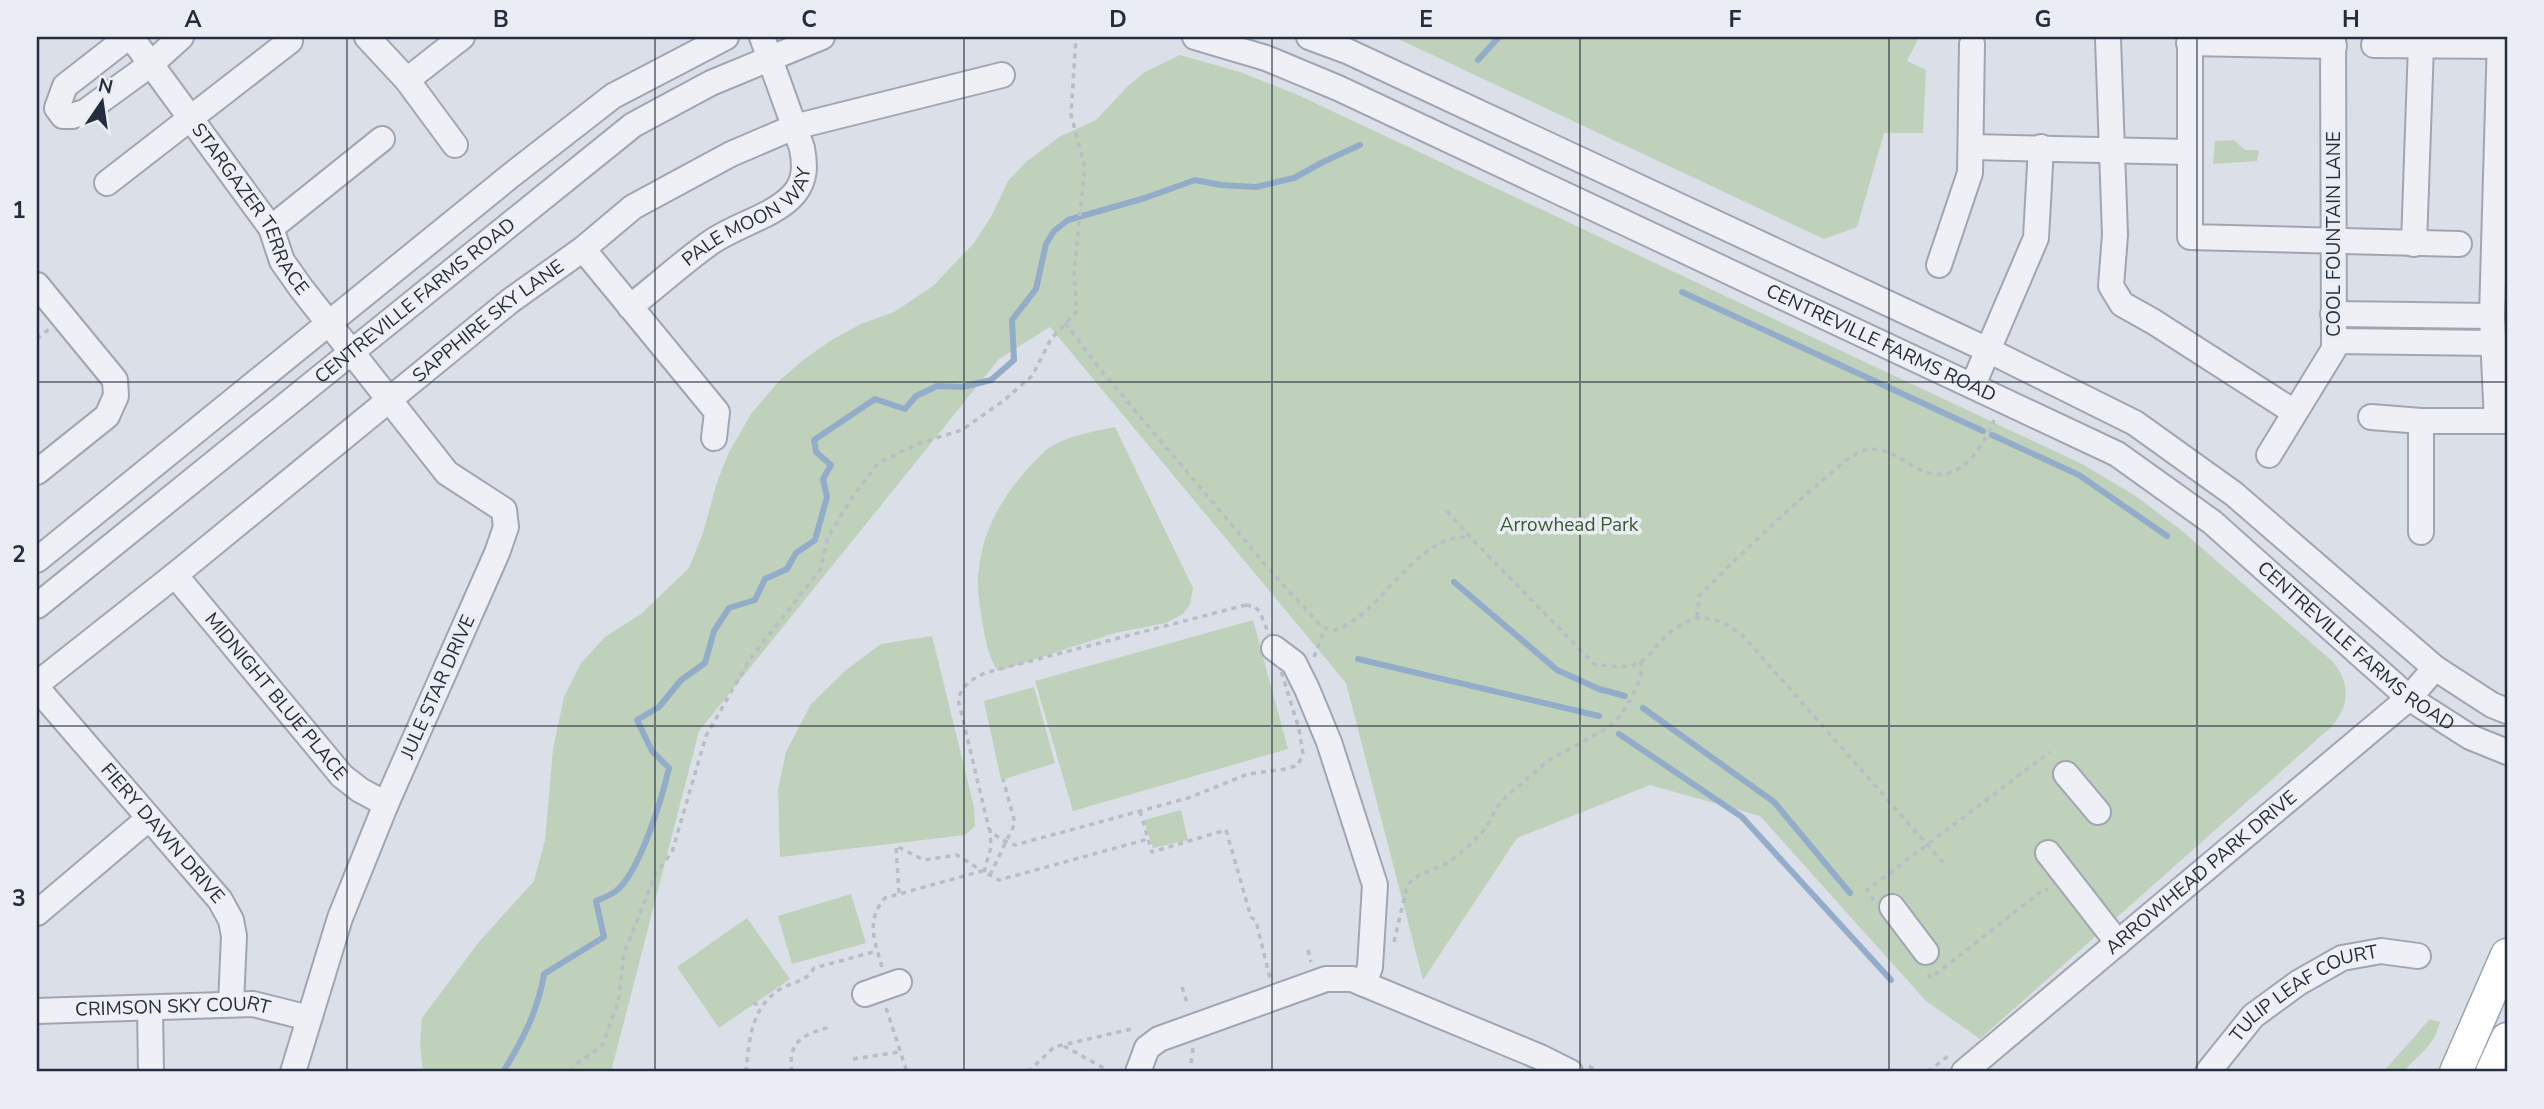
<svg xmlns="http://www.w3.org/2000/svg" width="2544" height="1109" viewBox="0 0 2544 1109" font-family="'Nunito Sans',sans-serif">
	<style>
		.green { fill: #c0d1bb }
		.lines { fill: none; stroke-linecap: round; stroke-linejoin: round }
		.stream { stroke: #92acca; stroke-width: 6 }
		.minor-casing { stroke: #a0a6b1; stroke-width: 28 }
		.major-casing { stroke: #99a3b3; stroke-width: 35 }
		.path { stroke: #b9bdc5; stroke-width: 3.5; stroke-dasharray: 5 5; stroke-linecap: butt }
		.minor { stroke: #eef0f5; stroke-width: 24 }
		.major { stroke: #fff; stroke-width: 32 }
		.grid { fill: none; stroke: #242d3d; stroke-width: 2; stroke-opacity: 0.55 }
		.labels { text-anchor: middle; dominant-baseline: central; stroke-width: 7; stroke-linejoin: round; paint-order: stroke }
		.street-label { font-size: 19px; fill: #242d3d; stroke: #eaeef4 }
		.park-label { font-size: 19px; fill: #375a30; stroke: #eaeef4 }
		.neatline { fill: none; stroke: #242d3d; stroke-width: 2.5 }
		.grid-label { font-size: 23px; text-anchor: middle; font-weight: bold; fill: #242d3d }
	</style>
	<rect width="100%" height="100%" fill="#dbdfe7"/>
	<path class="green" d="M1394,37H1919L1907,61L1926,70L1923,133H1884L1857,227L1824,239Z
		M1180,55L1240,72L1298,95L2082,464L2134,495L2181,530L2332,661C2351,683 2350,705 2331,727L1980,1039L1926,1001L1760,816L1650,785L1517,838L1423,980L1346,683L1050,327L999,359L699,731L611,1072H423L420,1044L422,1018L479,942L534,881L545,840L553,749L564,697L581,663L605,637L641,614L689,568L703,533L717,482L729,452L751,414L779,381L803,360L830,341L861,324L894,312L933,286L974,243L992,215L1008,181L1026,162L1059,137L1096,120L1128,86L1145,72Z
		M2234,140L2245,150H2259L2257,161L2213,164L2215,141Z
		M1115,427L1193,588L1190,604L1183,614L1166,623L1115,633L998,671C988,657 986,642 983,626C980,607 976,586 979,567C984,526 1006,491 1033,463C1038,458 1043,452 1049,448C1069,435 1092,432 1115,427Z
		M1253,620L1288,749L1073,811L1035,681Z
		M932,636L974,807L975,826L965,835L780,857L778,789L786,752L811,704L846,670L881,644Z
		M1034,687L1055,763L1001,780L984,701Z
		M1181,810L1188,840L1153,848L1144,820Z
		M851,894L866,943L792,964L778,916Z
		M747,918L790,979L719,1028L677,967Z
		M2430,1019L2440,1022C2434,1048 2418,1053 2404,1072H2383Z"/>
	<g class="lines">
		<path class="stream" d="M1478,60L1499,37
			M1682,292L1983,431
			M1992,435L2079,475L2167,536
			M1454,582L1557,670L1599,689L1625,696
			M1358,659L1599,716
			M1643,708L1774,802L1850,893
			M1619,734L1742,817L1891,980
			M503,1072C522,1041 538,1011 544,974L604,937L596,901C603,898 611,895 616,891C640,872 662,798 669,768L652,751L637,720L659,707L681,680L705,663L714,631L729,608L755,600L765,579L787,569L796,553L815,540L827,497L823,479L831,465L816,452L814,440L875,399L905,409L916,396L937,386L963,387L991,380L1014,360L1012,320L1036,289L1046,244L1054,231L1068,220L1145,198L1195,180L1221,185L1256,187L1294,178L1323,162L1360,145"/>
		<g class="minor-casing">
			<g id="minor">
				<path d="M128,37L65,86L57,108L63,116H72L85,112L151,64L181,37"/>
				<path id="s1" d="M131,37L271,228L282,261L301,288L447,473L504,510L506,527L497,553L386,804L340,918L293,1072"/>
				<path d="M367,37L407,80L455,145"/>
				<path id="s2" d="M1195,37L1266,58L1338,88L2117,454L2212,522L2409,698L2470,737L2507,752"/>
				<path d="M1309,37L1347,51L1990,351L2135,423L2234,494L2435,668L2492,705L2507,711"/>
				<path d="M2190,37V237L2459,244"/>
				<path d="M2108,39L2115,235L2111,286L2122,304L2154,322L2294,412"/>
				<path d="M2189,43L2334,46"/>
				<path d="M2374,45L2507,46"/>
				<path d="M407,80L462,37"/>
				<path d="M1972,147L2189,152"/>
				<path d="M107,183L290,41"/>
				<path d="M271,228L382,139"/>
				<path d="M2414,244L2421,45"/>
				<path d="M583,249L717,412L714,438"/>
				<path d="M1939,265L1970,173L1972,44"/>
				<path d="M37,285L115,380L116,396L107,416L37,472"/>
				<path id="s3" d="M630,307C657,286 683,262 710,243C735,225 775,216 794,194C806,180 805,164 802,148L762,37"/>
				<path d="M2333,314L2492,316"/>
				<path d="M2334,341L2494,343"/>
				<path d="M1973,385L2036,238L2041,147"/>
				<path d="M2371,417L2421,421H2507"/>
				<path d="M2421,421V532"/>
				<path d="M2497,421L2492,316L2500,37"/>
				<path d="M2269,455L2334,349L2333,37"/>
				<path d="M37,560L509,177L613,96L726,37"/>
				<path id="s4" d="M175,575L342,776L360,790L386,804"/>
				<path id="s5" d="M37,606L633,125L711,83L822,37"/>
				<path d="M1274,648L1294,663L1307,689L1329,742L1375,885L1370,967L1364,984"/>
				<path id="s6" d="M37,684L175,575L510,301L583,249L633,207L731,154L794,127L1002,75"/>
				<path id="s7" d="M37,688L220,900L231,920L234,936L231,1004"/>
				<path d="M2066,774L2098,812"/>
				<path d="M2048,853L2118,943"/>
				<path d="M1892,907L1926,952"/>
				<path d="M37,913L148,819"/>
				<path d="M865,994L899,982"/>
				<path d="M150,1008L151,1072"/>
				<path id="s8" d="M37,1011L253,1004L309,1018"/>
				<path d="M1138,1072L1147,1048L1159,1039L1326,979H1352L1540,1057L1570,1072"/>
				<path id="s9" d="M1964,1072L2409,698L2435,668"/>
				<path id="s10" d="M2208,1072L2253,1016L2298,983L2342,958L2381,951L2418,956"/>
			</g>
		</g>
		<g class="major-casing">
			<path id="major" d="M2456,1072L2507,955
				M2492,1072L2507,1039"/>
		</g>
		<path class="path" d="M1065,323L1099,368L1275,576L1322,627C1326,628 1329,630 1333,630C1341,630 1351,622 1357,618C1387,596 1429,530 1468,538
			M37,339L49,329
			M1447,511L1471,538L1594,664C1609,666 1628,670 1642,661C1652,654 1659,642 1668,634C1696,610 1718,615 1745,638L1946,866
			M1246,605L1255,607L1260,612L1274,648L1299,729L1303,754L1298,765L1286,769L1248,774L1188,798L1015,845L1000,839L989,829L958,699C964,683 973,678 988,672Z
			M1697,617L1699,596C1737,558 1775,521 1816,486C1829,476 1843,460 1858,453C1886,440 1902,464 1926,472C1960,484 1983,447 1994,420
			M1314,657L1325,628
			M1140,811L1152,852L1226,830L1251,917L1256,921L1270,978
			M984,872L991,847L990,831
			M990,875L1015,823L1003,779
			M899,893L896,846L924,860L957,855L982,871
			M1874,900L1867,890L2050,752
			M1394,942L1406,890L1412,879L1449,862L1470,845L1486,828L1497,807L1508,795L1549,760L1608,728L1621,715L1633,695L1641,676V662
			M1308,950L1311,962
			M882,967C875,941 865,921 885,898L982,871L999,880L1148,839
			M1928,974L1931,978L2044,889L2048,890
			M1182,987L1188,1006
			M753,1003L762,1006
			M886,1008L907,1072
			M1064,1046L1111,1072
			M853,1059L899,1052
			M1191,1063L1193,1048
			M1589,1066L1598,1072
			M571,1072L576,1064L602,1046L618,1002L624,953L656,873L672,852L706,736L750,659L820,570L828,537L853,496L878,463L920,443L962,430L1003,401L1032,376L1051,339L1077,311L1074,272L1085,167L1071,115L1076,37
			M746,1072C749,1040 751,1006 782,988C797,980 805,983 814,968L877,951
			M792,1072C787,1041 804,1034 830,1027
			M1028,1072L1054,1047L1136,1028
			M1928,1072L1948,1056"/>
		<use href="#minor" class="minor"/>
		<use href="#major" class="major"/>
	</g>
	<path class="grid" d="M347,37V1072M655,37V1072M964,37V1072M1272,37V1072M1580,37V1072M1889,37V1072M2197,37V1072M37,382H2507M37,726H2507"/>
	<g class="labels">
		<g class="street-label">
			<text stroke="none"><textPath href="#s1" startOffset="210">STARGAZER TERRACE</textPath></text>
			<text stroke="none"><textPath href="#s3" startOffset="150">PALE MOON WAY</textPath></text>
			<text transform="translate(2334 234) rotate(-90)">COOL FOUNTAIN LANE</text>
			<text stroke="none"><textPath href="#s5" startOffset="486">CENTREVILLE FARMS ROAD</textPath></text>
			<text stroke="none"><textPath href="#s6" startOffset="579">SAPPHIRE SKY LANE</textPath></text>
			<text stroke="none"><textPath href="#s2" startOffset="752">CENTREVILLE FARMS ROAD</textPath></text>
			<text stroke="none"><textPath href="#s2" startOffset="1320">CENTREVILLE FARMS ROAD</textPath></text>
			<text transform="translate(438 687) rotate(-66)">JULE STAR DRIVE</text>
			<text stroke="none"><textPath href="#s4" startOffset="158">MIDNIGHT BLUE PLACE</textPath></text>
			<text stroke="none"><textPath href="#s7" startOffset="192">FIERY DAWN DRIVE</textPath></text>
			<text stroke="none"><textPath href="#s9" startOffset="310">ARROWHEAD PARK DRIVE</textPath></text>
			<text stroke="none"><textPath href="#s10" startOffset="128">TULIP LEAF COURT</textPath></text>
			<text stroke="none"><textPath href="#s8" startOffset="136">CRIMSON SKY COURT</textPath></text>
		</g>
		<g class="park-label">
			<text x="1569" y="525">Arrowhead Park</text>
		</g>
	</g>
	<rect width="2544" height="1109" fill="none" stroke="#eaeef4" stroke-width="77"/>
	<g transform="translate(102 102) rotate(13)" stroke="#eaeef4" stroke-width="5" paint-order="stroke">
	<path d="M0-5L12 26L0 18L-12 26Z" fill="#242d3d"/>
	<text y="-10" font-size="19" font-weight="bold" text-anchor="middle" fill="#242d3d">N</text>
	</g>
	<rect x="38" y="38" width="2468" height="1032" class="neatline"/>
	<g class="grid-label">
		<text x="193" y="27">A</text>
		<text x="501" y="27">B</text>
		<text x="809" y="27">C</text>
		<text x="1118" y="27">D</text>
		<text x="1426" y="27">E</text>
		<text x="1735" y="27">F</text>
		<text x="2043" y="27">G</text>
		<text x="2351" y="27">H</text>
		<text x="19" y="218">1</text>
		<text x="19" y="562">2</text>
		<text x="19" y="906">3</text>
	</g>
</svg>
